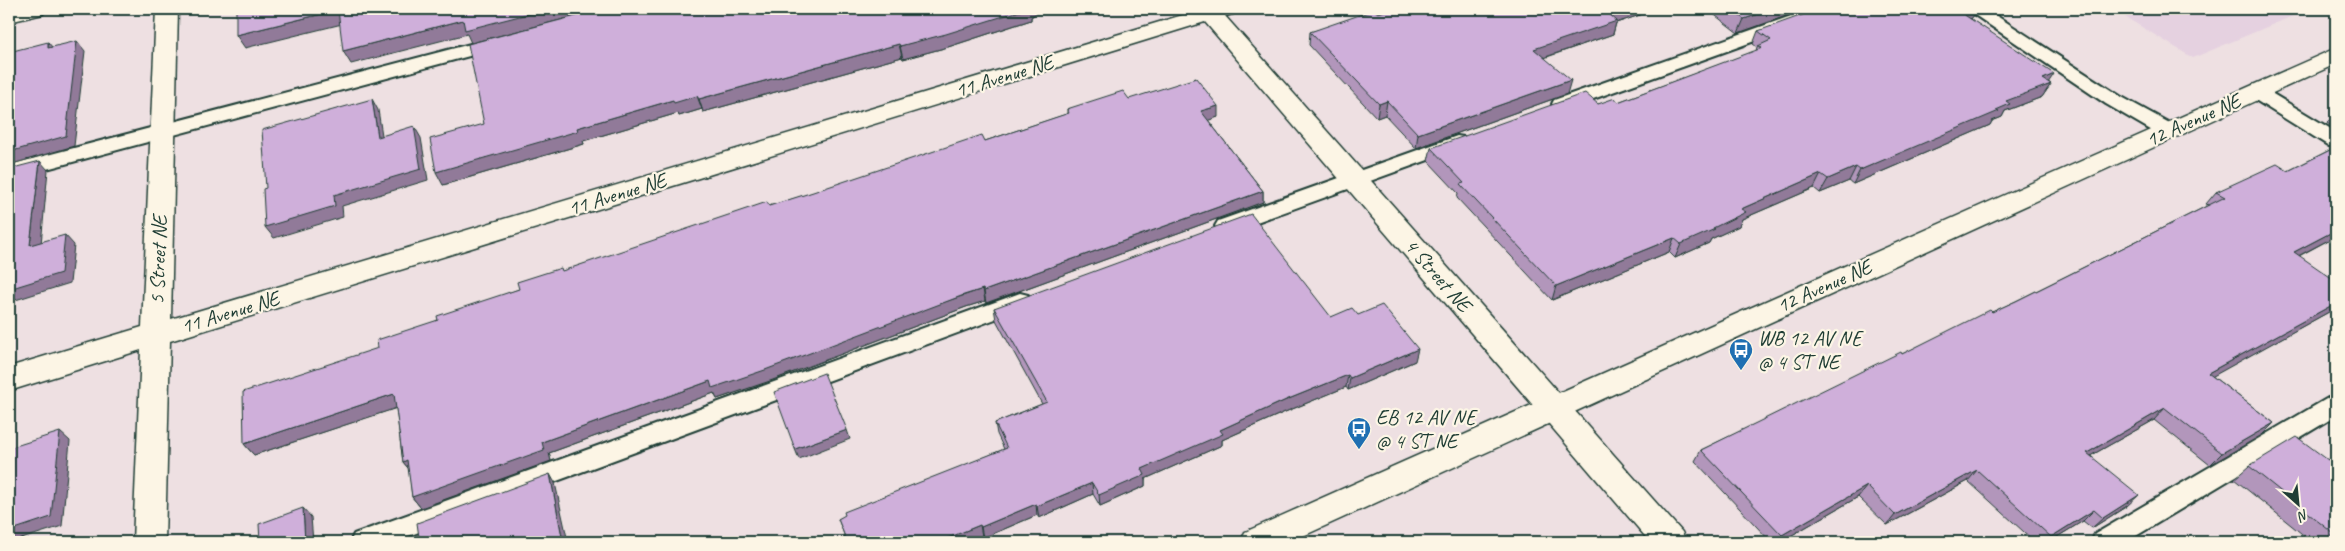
<svg xmlns="http://www.w3.org/2000/svg" width="2345" height="551" viewBox="0 0 2345 551" font-family="Caveat,sans-serif">
	<style>
		.built { fill: #e5d1e0 }
		.lines { fill: none; stroke-linecap: round; stroke-linejoin: round }
		.lane-casing { stroke: #1f3d34; stroke-width: 4 }
		.street-casing { stroke: #1f3d34; stroke-width: 3 }
		.secondary-casing { stroke: #1f3d34; stroke-width: 3 }
		.lane { fill: #fcf5e5; fill-rule: evenodd }
		.street { fill: #fcf5e5; fill-rule: evenodd }
		.secondary { fill: #fcf5e5; fill-rule: evenodd }
		.wall { fill: #b296bb; stroke: #1f3d34 }
		.shaded-wall { fill: #917a99; stroke: #1f3d34 }
		.building { fill: #cfafda; stroke: #1f3d34 }
		.labels { text-anchor: middle; dominant-baseline: central; stroke-width: 4.5; stroke-linejoin: round; paint-order: stroke }
		.street-label { font-size: 21px; fill: #1f3d34; stroke: #fcf5e5 }
		.poi-label { font-size: 21px; fill: #1f3d34; stroke: #fcf5e5; text-anchor: start }
	</style>
	<rect width="100%" height="100%" fill="#eee0e2"/>
	<filter id="ink" filterUnits="userSpaceOnUse"><feTurbulence type="fractalNoise" baseFrequency=".02" numOctaves="2"/><feDisplacementMap in="SourceGraphic" scale="10" xChannelSelector="R" yChannelSelector="G"/><feConvolveMatrix kernelMatrix="1 2 1 2 8 2 1 2 1" color-interpolation-filters="sRGB"/></filter>
	<g filter="url(#ink)">
		<path class="built" d="M2112,9H2286L2295,15L2193,58Z"/>
		<g class="lines">
			<g class="lane-casing">
				<path id="lane" d="M1811,9H1836L1833,13L1568,108L1561,110L1554,108L1552,104L1554,100Z
					M1966,9H1986L2120,96L2175,126L2178,131L2175,136L2168,137L2161,136L2106,104Z
					M497,37L503,39L506,43L503,47L9,179V165Z
					M2256,86L2263,88L2336,132V147L2329,146L2249,96L2247,92L2249,88Z
					M1457,136L1464,137L1467,142L1464,147L1232,231L1225,233L1218,231L1215,226L1218,221Z
					M1020,293L1028,295L1031,301L1028,307L392,542H350L354,534Z
					M2336,396V416L2126,542H2091L2095,534L2328,398Z"/>
			</g>
			<g class="street-casing">
				<path id="street" d="M9,9H46L43,14L9,22Z
					M156,9H178L171,319L1196,11L1195,9H1236L1233,14L1225,16L1682,532L1686,542H1650L1205,22L170,341L165,542H133L141,350L9,391V367L142,327Z"/>
			</g>
			<g class="secondary-casing">
				<path id="secondary" d="M2336,48V64L1290,542H1241L1245,532Z"/>
			</g>
			<use href="#lane" class="lane"/>
			<use href="#street" class="street"/>
			<use href="#secondary" class="secondary"/>
		</g>
		<path class="wall" d="M603,9H1056L1035,14L1031,17V20L948,47L903,59L902,57L703,112L702,109L679,116L678,113L583,141L584,144L443,185L484,124Z
			M1392,9H1658L1616,23L1613,34L1544,58L1567,94L1416,148L1385,115L1377,118L1309,45L1310,32Z
			M1707,9H1806L1738,33Z
			M1970,18L2051,84L2042,97L2005,111L2002,117L1992,121L1990,125L1853,184L1849,181L1820,193L1814,188L1742,219L1739,226L1711,239L1709,243L1675,258L1669,252L1552,300L1457,198L1458,193L1428,161L1431,148L1598,104L1618,102L1756,51L1757,47L1753,44L1758,31L1972,18Z
			M1129,99L1218,117L1208,120L1263,191V202L986,303L985,301L966,307L770,381L717,399L714,393L549,453L551,461L421,508L412,497L409,469L403,462L396,408L254,455L244,444L378,348L438,320L519,289L563,271L769,206L985,141L1067,114V109Z
			M2336,113V129L2327,123Z
			M2336,147V236L2299,256L2336,308L2212,376L2274,423L2262,435L2210,465L2154,420L2090,456L2127,506L2092,528L2083,521L2049,542H2035L1968,481L1887,525L1858,497L1780,542H1771L1695,461L1701,450L1902,354L2016,301L2209,205L2206,204L2216,192L2288,171Z
			M994,308L1331,317L1358,315L1415,361L1348,390L1346,387L1285,412L1222,440V445L1145,479V486L1100,506L1093,494L1039,518L1037,515L983,538L982,536L968,542H847L838,519L1004,449L997,434L995,423L1042,404L996,320Z
			M2328,460L2336,542H2312L2234,479L2249,466Z"/>
		<path class="shaded-wall" d="M547,9H603L471,43L467,34L351,64L343,51L463,20Z
			M1026,9H1056L1035,14L1031,17V20L948,47L903,59L900,46Z
			M1624,9H1658L1616,23L1613,34L1531,62L1534,49L1609,14Z
			M1774,9H1806L1738,33L1744,19Z
			M1967,9H1977L1972,18L1952,25L1960,12Z
			M338,10L346,23L245,48L236,35Z
			M77,41L85,51L74,146L9,165V152Z
			M48,42L56,52L48,48Z
			M899,44L902,57L703,112L699,99Z
			M2054,74L2046,86L2051,84L2042,97L2005,111L2002,117L1992,121L1990,125L1853,184L1860,170L1996,110L2006,101L2043,79Z
			M1571,80L1567,94L1416,148L1418,134Z
			M697,96L702,109L679,116L678,113L583,141L584,144L443,185L436,172L577,128L673,100Z
			M372,99L378,110L384,148L378,137Z
			M1387,101L1385,115L1377,118L1379,104Z
			M1218,106V117L1201,123V111Z
			M414,126L421,138L428,180L342,206L343,217L274,238L265,227L334,195Z
			M40,161L48,170L40,255L30,245Z
			M1856,167L1849,181L1820,193L1828,179Z
			M1821,174L1814,188L1742,219L1739,226L1711,239L1709,243L1675,258L1681,244L1713,228L1741,209Z
			M1263,191V202L986,303L984,291Z
			M2336,230V236L2283,264L2294,252Z
			M65,235L74,245L70,283L9,302V289Z
			M1674,238L1669,252L1552,300L1556,286Z
			M983,289L985,301L966,307L770,381L717,399L714,393L549,453L551,461L421,508L412,497L542,442L710,381Z
			M2336,303V308L2197,385L2208,373Z
			M1418,349L1415,361L1348,390L1350,378Z
			M1348,375L1346,387L1285,412L1222,440V445L1145,479V486L1100,506L1099,495L1142,469L1220,430L1286,400Z
			M394,394L403,406L254,455L244,444Z
			M2165,408L2154,420L2076,464L2087,453Z
			M2274,423L2262,435L2210,465L2222,453Z
			M847,430L850,439L799,459L795,449Z
			M60,432L70,441L62,526L12,542H9V531Z
			M407,460L412,473L403,462Z
			M1977,470L1968,481L1887,525L1895,515Z
			M550,474L555,483L568,542H563Z
			M1092,483L1093,494L1039,518L1037,506Z
			M1867,486L1858,497L1780,542H1777L1782,535Z
			M2139,495L2127,506L2092,528L2103,518Z
			M1036,504L1037,515L983,538L981,527Z
			M303,508L311,517L313,542H305Z
			M2094,510L2083,521L2049,542H2046L2051,537Z
			M980,525L982,536L968,542H938Z"/>
		<path class="building" d="M236,9H547L465,30L463,20L343,51L338,10L236,35Z
			M603,9H1026L946,34L900,46L899,44L699,99L697,96L674,103L673,100L577,128L578,131L436,172L430,139L484,124L468,44Z
			M1392,9H1624L1609,14L1617,21L1534,49L1571,80L1418,134L1387,101L1379,104L1310,32L1374,10L1378,13Z
			M1730,9H1774L1744,19Z
			M1819,9H1967L1960,12L2054,74L2043,79L2051,84L2006,101L2010,104L1996,110L1999,111L1860,170L1856,167L1828,179L1821,174L1741,209L1746,212L1713,228L1715,229L1681,244L1674,238L1556,286L1460,184L1464,183L1431,148L1585,93L1598,104L1615,98L1618,102L1762,48L1758,46L1771,40L1758,31Z
			M77,41L66,136L9,152V52L48,42V48Z
			M1196,78L1218,106L1201,111L1263,191L984,291L983,289L964,295L765,370L712,388L710,381L542,442L544,450L412,497L407,460L403,462L394,394L244,444L243,392L378,348L377,340L438,320L437,316L519,289L517,282L561,268L562,271L767,202L769,206L813,192L982,135L985,141L1069,113L1067,109L1123,91L1129,99Z
			M372,99L378,137L414,126L421,169L334,195L335,206L265,227L263,189L266,188L262,130Z
			M2336,147V230L2294,252L2336,281V303L2208,373L2274,423L2222,453L2165,408L2087,453L2139,495L2103,518L2094,510L2051,537L1977,470L1895,515L1867,486L1782,535L1701,450L1901,352L1902,354L1990,310L1992,312L2016,301L2225,197L2216,192L2277,164L2288,171Z
			M40,161L30,245L65,235L61,273L9,289V169Z
			M1251,214L1331,317L1352,308L1358,315L1382,305L1418,349L1350,378L1348,375L1286,400L1220,430L1223,434L1142,469L1145,475L1099,495L1092,483L1037,506L1036,504L981,527L980,525L938,542H847L838,519L845,515L844,512L1007,448L995,423L1047,402L994,308Z
			M824,373L847,430L795,449L774,392Z
			M60,432L51,517L9,531V448Z
			M2297,437L2328,460L2336,455V542H2323L2334,534L2249,466Z
			M550,474L563,542H403L419,537L417,523Z
			M303,508L305,542H260L259,524Z"/>
	</g>
	<defs>
		<g id="bus-pin" transform="scale(1.25)"><path d="M0 17L-7.5 6A9.5 9.5 0 1 1 7.5 6Z" fill="#1f6fb2" stroke="#fcf5e5"/><path d="M-5-6H5V4H4V6H2V4H-2V6H-4V4H-5ZM-3.5-4V0h7V-4ZM-3.5 1.2v1.5H-2V1.2ZM2 1.2v1.5H3.5V1.2Z" fill="#fff"/></g>
	</defs>
	<g fill-rule="evenodd">
		<use href="#bus-pin" x="1741" y="350"/>
		<use href="#bus-pin" x="1359" y="429"/>
	</g>
	<g class="labels">
		<g class="street-label">
			<text transform="translate(1004 76) rotate(-17)">11 Avenue NE</text>
			<text transform="translate(2193 120) rotate(-24)">12 Avenue NE</text>
			<text transform="translate(617 194) rotate(-17)">11 Avenue NE</text>
			<text transform="translate(158 260) rotate(-88)">5 Street NE</text>
			<text transform="translate(1438 275) rotate(49)">4 Street NE</text>
			<text transform="translate(1824 286) rotate(-24)">12 Avenue NE</text>
			<text transform="translate(230 312) rotate(-17)">11 Avenue NE</text>
		</g>
		<g class="poi-label">
			<text x="1758" y="338">WB 12 AV NE<tspan x="1758" dy="24">@ 4 ST NE</tspan></text>
			<text x="1376" y="417">EB 12 AV NE<tspan x="1376" dy="24">@ 4 ST NE</tspan></text>
		</g>
	</g>
	<rect width="2345" height="551" fill="none" stroke="#fcf5e5" stroke-width="30"/>
	<rect x="15" y="15" width="2315" height="521" fill="none" stroke="#1f3d34" stroke-width="2" filter="url(#ink)"/>
	<g transform="translate(2298 504) rotate(153)" stroke="#fcf5e5" stroke-width="4" paint-order="stroke">
	<path d="M0-4L9 19L0 12L-9 19Z" fill="#1f3d34"/>
	<text y="-8" font-size="14" font-weight="bold" text-anchor="middle" fill="#1f3d34">N</text>
	</g>
</svg>
